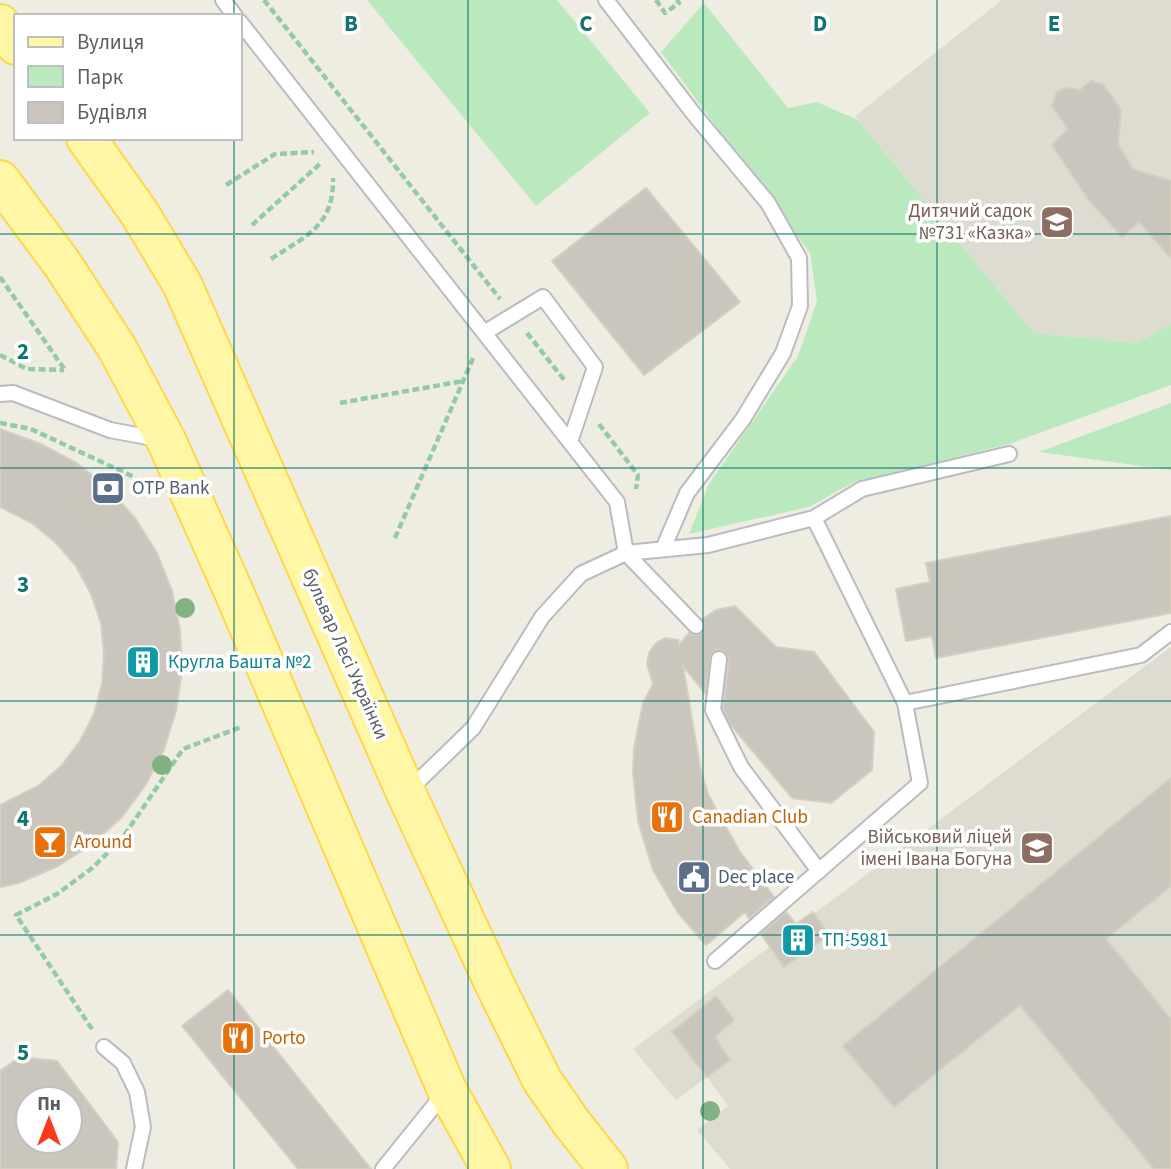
<svg xmlns="http://www.w3.org/2000/svg" width="1171" height="1169" viewBox="0 0 1171 1169" font-family="'Source Sans 3',sans-serif">
	<style>
		.education { fill: #dedcd0 }
		.green { fill: #bbe9be }
		.building { fill: #cac6be; stroke: #d4cfbf; stroke-width: 2; fill-rule: evenodd }
		.lines { fill: none; stroke-linecap: round; stroke-linejoin: round }
		.service-casing { stroke: #b9bcc2; stroke-width: 18 }
		.primary-casing { stroke: #ffd74a; stroke-width: 42 }
		.path { stroke: #94caa6; stroke-width: 4.5; stroke-dasharray: 7 3.5; stroke-linecap: butt }
		.service { stroke: #fff; stroke-width: 14 }
		.primary { stroke: #fff6a6; stroke-width: 38 }
		.tree { fill: #83b282 }
		.grid { fill: none; stroke: #0f766e; stroke-width: 2; stroke-opacity: 0.55 }
		.labels { text-anchor: middle; dominant-baseline: central; stroke-width: 7; stroke-linejoin: round; paint-order: stroke }
		.education-label { font-size: 19px; fill: #785e54; stroke: #fff; text-anchor: end }
		.service-label { font-size: 19px; fill: #4e5e75; stroke: #fff; text-anchor: start }
		.street-label { font-size: 19px; fill: #5a5e64; stroke: #fff }
		.culture-label { font-size: 19px; fill: #0d838f; stroke: #fff; text-anchor: start }
		.food-label { font-size: 19px; fill: #c56008; stroke: #fff; text-anchor: start }
		.grid-label { font-size: 23px; text-anchor: middle; font-weight: bold; fill: #0f766e; stroke: #fff; stroke-width: 7; stroke-linejoin: round; paint-order: stroke }
	</style>
	<rect width="100%" height="100%" fill="#efede1"/>
	<path class="education" d="M1002,0H1171V324L1136,343L1034,333L855,116Z
		M1171,647V1169H730L697,1130L728,1106L707,1077L676,1100L633,1049Z"/>
	<path class="green" d="M367,0H557L650,113L536,206Z
		M704,3L788,108L817,102L858,120L1034,333L1136,343L1171,324V385L1009,444L852,483L809,507L689,534L709,484L798,356L817,301L810,253L661,52Z
		M1171,403V470L1039,452Z"/>
	<path class="building" d="M1091,81L1103,84L1121,110L1118,144L1133,169L1171,181V258L1139,222L1122,237L1088,199L1052,145L1068,129L1052,106L1057,91L1067,88L1080,90Z
		M646,188L740,302L644,375L552,261Z
		M0,429L41,444L77,463L108,488L135,518L157,553L172,591L180,630L182,671L176,711L164,749L145,786L121,818L91,845L56,867L19,883L0,887V805L38,786L61,766L80,741L94,714L102,684L104,654L101,623L91,594L76,566L56,543L32,523L0,507Z
		M1171,516V613L936,658L932,636L906,641L896,589L930,582L926,563Z
		M735,606L776,647L814,652L874,732L872,770L831,803L792,798L730,724L723,708L729,660L725,652L719,649L711,654L705,693L683,666L701,772L709,796L740,852L774,897L749,918L745,912L706,945L678,913L653,870L638,821L633,773L634,748L643,703L653,684L647,664L649,653L656,643L665,638L678,640L679,645L689,633L694,635L702,633L705,628L703,619L716,610Z
		M1171,778V886L1106,939L1171,1019V1169H1154L1020,1005L894,1107L843,1046Z
		M786,912L796,924L813,912L829,935L784,967L761,934Z
		M228,990L371,1169H298L182,1026Z
		M716,996L734,1020L715,1037L730,1060L707,1077L672,1032Z
		M20,1057L57,1061L118,1142L116,1169H0V1071ZM28,1099H70V1141H28Z"/>
	<g class="lines">
		<g class="service-casing">
			<path id="service" d="M223,0L235,16
				M606,0L693,113L768,203L799,258L800,306L783,353L743,419L687,493L663,549
				M240,22L617,502L626,553L696,626
				M484,333L543,297L595,367L570,442
				M0,394L13,393L110,430L158,439
				M814,518L905,703L1141,655L1171,632
				M719,659L713,710L741,767L819,871
				M407,792L473,728L542,617L581,574L626,553L708,545L814,518L862,489L1009,454
				M715,961L920,783L905,703
				M104,1047L123,1063L137,1092L143,1127L134,1169
				M383,1169L446,1091"/>
		</g>
		<g class="primary-casing">
			<path id="primary" d="M0,24L16,45
				M86,138L140,214L182,284L406,793L494,983L542,1080L571,1122L608,1169
				M0,180L63,265L117,348L166,440L233,590L447,1090L491,1169"/>
		</g>
		<path class="path" d="M264,0L500,299
			M656,0L665,13L679,3L677,0
			M226,185L275,154L314,152
			M252,225L322,162
			M271,259C306,236 334,226 333,178
			M0,277L65,370
			M527,333L565,381
			M0,355L27,369L64,370
			M340,403L463,381
			M0,423L31,429L136,478
			M599,424L638,475L636,489
			M395,538L474,356
			M92,1029L16,915L57,894L91,869L121,840L183,749L241,727"/>
		<use href="#service" class="service"/>
		<use href="#primary" class="primary"/>
	</g>
	<g class="tree">
		<circle cx="185" cy="608" r="10"/>
		<circle cx="162" cy="765" r="10"/>
		<circle cx="710" cy="1111" r="10"/>
	</g>
	<path class="grid" d="M234,0V16M468,0V1169M703,0V1169M937,0V1169M234,138V1169M0,234H1171M0,468H1171M0,701H1171M0,935H1171"/>
	<defs>
		<g id="school-square" transform="scale(1.75)"><rect x="-9" y="-9" width="18" height="18" rx="4" fill="#8d6e63" stroke="#fff"/><path d="M0-5L7-2L0 1L-7-2ZM-4 1L0 2.5L4 1V4Q0 6-4 4Z" fill="#fff"/></g>
		<g id="bank-square" transform="scale(1.75)"><rect x="-9" y="-9" width="18" height="18" rx="4" fill="#5c6f8a" stroke="#fff"/><path d="M-6-4H6V4H-6ZM0-2.3a2.3 2.3 0 1 0 0 4.6a2.3 2.3 0 1 0 0-4.6Z" fill="#fff"/></g>
		<g id="building-square" transform="scale(1.75)"><rect x="-9" y="-9" width="18" height="18" rx="4" fill="#0f9aa8" stroke="#fff"/><path d="M-4-6H4V6H1V3H-1V6H-4ZM-2.5-4.3h1.7v1.8h-1.7ZM.8-4.3h1.7v1.8H.8ZM-2.5-1h1.7V.8h-1.7ZM.8-1h1.7V.8H.8Z" fill="#fff"/></g>
		<g id="restaurant-square" transform="scale(1.75)"><rect x="-9" y="-9" width="18" height="18" rx="4" fill="#e8710a" stroke="#fff"/><path d="M-5-6h1v4h1v-4h1v4h1v-4h1v5L-1.5 .5V6h-2V.5L-5-1ZM5-6V6H3V1.5H1.5Q1.5-4 5-6Z" fill="#fff"/></g>
		<g id="bar-square" transform="scale(1.75)"><rect x="-9" y="-9" width="18" height="18" rx="4" fill="#e8710a" stroke="#fff"/><path d="M-6-5H6L.8 .8V4.5H3.5V6h-7V4.5H-.8V.8Z" fill="#fff"/></g>
		<g id="civic-square" transform="scale(1.75)"><rect x="-9" y="-9" width="18" height="18" rx="4" fill="#5c6f8a" stroke="#fff"/><path d="M-.6-6.5H3V-4.5H.6V-3L4-1V1h2V6H-6V1h2V-1L-.6-3ZM-1.2 2.5V6h2.4V2.5Z" fill="#fff"/></g>
	</defs>
	<g fill-rule="evenodd">
		<use href="#school-square" x="1057" y="222"/>
		<use href="#bank-square" x="108" y="488"/>
		<use href="#building-square" x="143" y="662"/>
		<use href="#restaurant-square" x="667" y="817"/>
		<use href="#bar-square" x="50" y="842"/>
		<use href="#school-square" x="1037" y="848"/>
		<use href="#civic-square" x="694" y="877"/>
		<use href="#building-square" x="798" y="940"/>
		<use href="#restaurant-square" x="238" y="1038"/>
	</g>
	<g class="labels">
		<g class="education-label">
			<text x="1032" y="211">Дитячий садок<tspan x="1032" dy="22">№731 «Казка»</tspan></text>
			<text x="1012" y="837">Військовий ліцей<tspan x="1012" dy="22">імені Івана Богуна</tspan></text>
		</g>
		<g class="service-label">
			<text x="132" y="488">OTP Bank</text>
			<text x="718" y="877">Dec place</text>
		</g>
		<g class="street-label">
			<text transform="translate(345 654) rotate(66)">бульвар Лесі Українки</text>
		</g>
		<g class="culture-label">
			<text x="168" y="662">Кругла Башта №2</text>
			<text x="822" y="940">ТП-5981</text>
		</g>
		<g class="food-label">
			<text x="692" y="817">Canadian Club</text>
			<text x="74" y="842">Around</text>
			<text x="262" y="1038">Porto</text>
		</g>
	</g>
	<g class="grid-label">
		<text x="351" y="31">B</text>
		<text x="586" y="31">C</text>
		<text x="820" y="31">D</text>
		<text x="1054" y="31">E</text>
		<text x="23" y="359">2</text>
		<text x="23" y="592">3</text>
		<text x="23" y="826">4</text>
		<text x="23" y="1060">5</text>
	</g>
	<rect x="14" y="14" width="228" height="126" fill="#ffffff" stroke="#bdbfc1" stroke-width="2"/>
	<rect x="28" y="37" width="35" height="10" fill="#fff6a6" stroke="#bdbfc1" stroke-width="2"/>
	<text x="77" y="49" font-size="21" fill="#5a5e64">Вулиця</text>
	<rect x="28" y="66" width="35" height="21" fill="#bbe9be" stroke="#bdbfc1" stroke-width="2"/>
	<text x="77" y="84" font-size="21" fill="#5a5e64">Парк</text>
	<rect x="28" y="102" width="35" height="21" fill="#cac6be" stroke="#bdbfc1" stroke-width="2"/>
	<text x="77" y="119" font-size="21" fill="#5a5e64">Будівля</text>
	<g transform="translate(49 1120)"><circle r="33" fill="#ffffff" stroke="#bdbfc1" stroke-width="2"/>
	<path d="M0-5L12 26L0 18L-12 26Z" fill="#fb3a1b"/>
	<text y="-10" font-size="19" font-weight="bold" text-anchor="middle" fill="#5a5e64">Пн</text>
	</g>
</svg>
